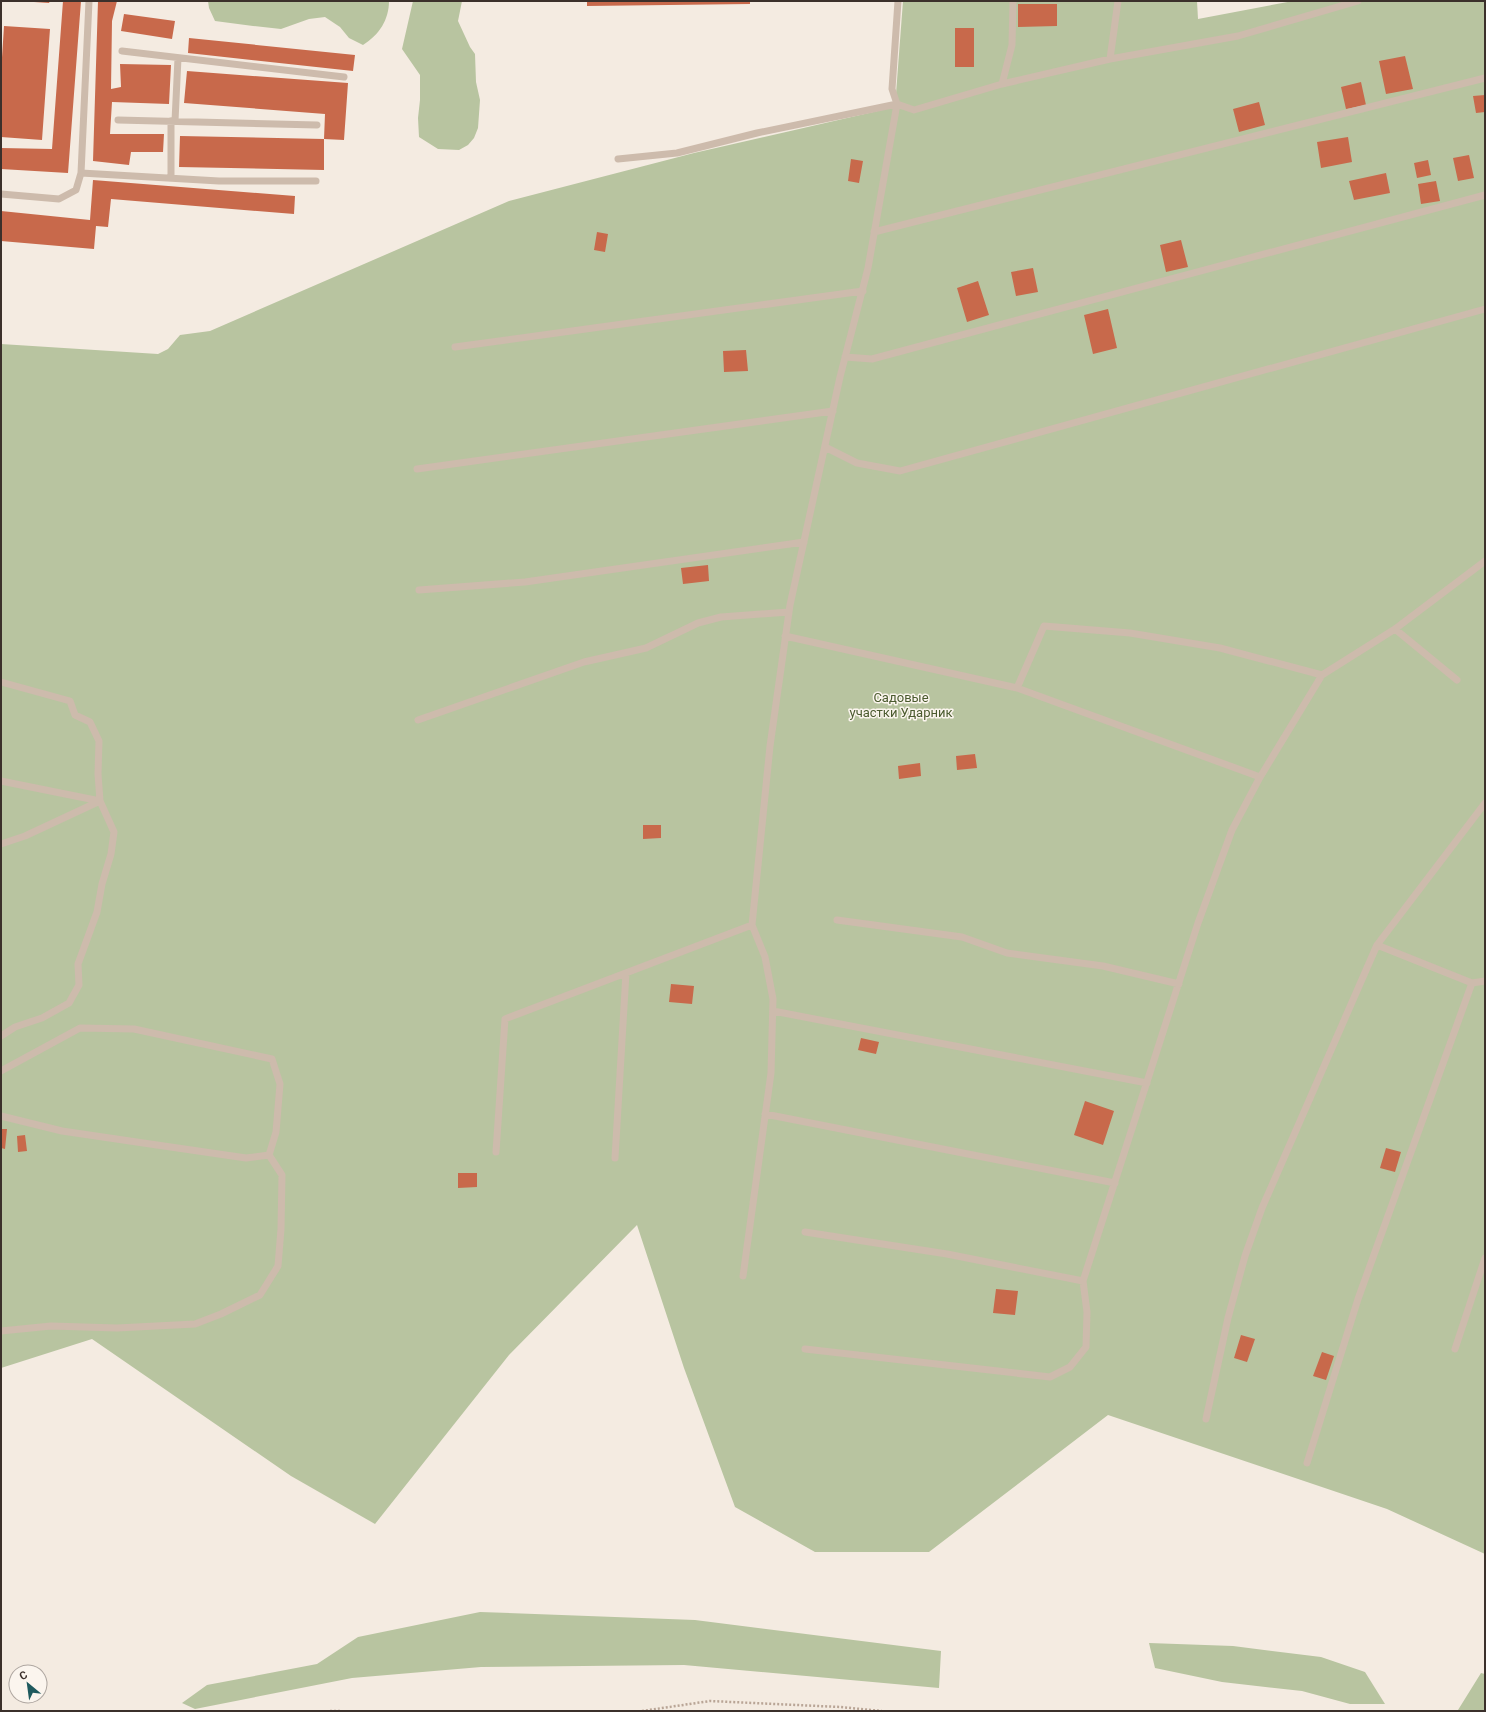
<svg xmlns="http://www.w3.org/2000/svg" width="1486" height="1712" viewBox="0 0 1486 1712" font-family="Roboto,sans-serif">
	<style>
		.green { fill: #b8c4a0 }
		.building { fill: #c8694b }
		.lines { fill: none; stroke-linecap: round; stroke-linejoin: round }
		.path { stroke: #b9a596; stroke-width: 2.5; stroke-dasharray: 2 2; stroke-linecap: butt }
		.service { stroke: #cdbbac; stroke-width: 7 }
		.labels { text-anchor: middle; dominant-baseline: central; stroke-width: 3; stroke-linejoin: round; paint-order: stroke }
		.park-label { font-size: 13px; fill: #4a5a2e; stroke: #fbf5ee }
	</style>
	<rect width="100%" height="100%" fill="#f4ebe1"/>
	<path class="green" d="M208,1H389C389,20 379,35 363,45L349,38L340,27L325,17L309,19L281,29L253,26L215,21L209,8Z
		M413,1H462L458,21L470,47L475,54L476,82L480,100L478,128L474,138L468,145L459,150L438,149L419,137L418,118L420,100V75L402,49Z
		M903,1H1197L1198,19L1293,1H1485V1554L1387,1509L1108,1415L929,1552H815L735,1507L684,1368L637,1225L509,1355L375,1524L291,1476L92,1339L1,1368V344L158,354L168,349L180,335L210,331L509,201L694,153L895,107Z
		M480,1612L695,1620L941,1651L939,1688L684,1665L481,1667L352,1678L195,1709L182,1703L207,1685L317,1664L358,1637Z
		M1149,1643L1233,1646L1321,1657L1365,1672L1385,1704H1350L1302,1691L1222,1682L1155,1668Z
		M1481,1673L1485,1674V1711L1458,1710Z"/>
	<path class="building" d="M34,1H50L49,3L34,2Z
		M63,1H81L68,173L1,169V148L52,149Z
		M98,1H117L112,21L111,89L121,87L120,64L171,65L169,104L112,102L110,134H164L163,152H131L129,165L93,161Z
		M587,1H750V4L587,6Z
		M1018,4H1057V26L1018,27Z
		M124,14L175,21L172,39L121,31Z
		M4,26L50,29L42,140L1,137V73Z
		M955,28H974V67H955Z
		M189,38L355,55L353,71L188,53Z
		M1405,56L1413,89L1386,94L1379,61Z
		M187,71L348,83L344,140L324,139L325,114L184,103Z
		M1361,82L1366,105L1346,109L1341,87Z
		M1485,95V112L1476,113L1473,96Z
		M1259,102L1265,125L1239,132L1233,109Z
		M180,136L324,139V170L179,167Z
		M1348,137L1352,162L1321,168L1317,142Z
		M1469,155L1474,178L1458,181L1453,158Z
		M851,159L863,161L859,183L848,181Z
		M1428,160L1431,175L1417,178L1414,163Z
		M1386,173L1390,193L1354,200L1349,181Z
		M93,180L295,196L294,214L111,199L108,227L96,226L94,249L1,241V211L90,220Z
		M1436,181L1440,201L1421,204L1418,184Z
		M597,232L608,234L605,252L594,250Z
		M1181,240L1188,267L1166,272L1160,245Z
		M1033,268L1038,292L1016,296L1011,272Z
		M978,281L989,315L967,322L957,288Z
		M1108,309L1117,348L1093,354L1084,315Z
		M746,350L748,371L724,372L723,351Z
		M708,565L709,581L683,584L681,568Z
		M975,754L977,768L957,770L956,756Z
		M920,763L921,776L899,779L898,766Z
		M643,825H661V838L643,839Z
		M671,984L694,986L692,1004L669,1002Z
		M861,1038L879,1042L876,1054L858,1050Z
		M1085,1101L1114,1111L1103,1145L1074,1135Z
		M1,1129H7L5,1149L1,1148Z
		M25,1135L27,1151L18,1152L17,1136Z
		M1386,1148L1401,1152L1395,1172L1380,1168Z
		M458,1173H477V1187L458,1188Z
		M996,1289L1018,1291L1015,1315L993,1313Z
		M1241,1335L1255,1339L1247,1362L1234,1358Z
		M1322,1352L1334,1356L1326,1380L1313,1376Z"/>
	<g class="lines">
		<path class="path" d="M330,1711H340
			M642,1711L710,1701L840,1707L882,1711"/>
		<path class="service" d="M89,1L81,173L219,181H316
			M122,51L344,77
			M1110,59L1118,1
			M1002,84L1012,45L1013,1
			M118,120L317,125
			M171,121V178
			M175,121L178,58
			M618,159L677,153L757,133L897,104L892,89L898,1
			M1,194L59,199L76,190L81,173
			M874,232L1485,78
			M455,347L863,291
			M845,357L872,359L1485,195
			M825,447L857,463L900,471L1485,309
			M417,469L833,411
			M419,590L525,582L804,542
			M1395,629L1457,680
			M785,636L1017,688L1260,777
			M1,682L70,701L75,715L90,722L99,741L98,774L100,801L114,832L111,854L102,884L97,912L78,964L79,985L69,1003L42,1018L15,1027L1,1036
			M1017,688L1044,626L1130,633L1220,648L1322,675
			M418,720L584,662L646,648L698,623L721,617L789,612
			M1,781L100,801L25,836L1,844
			M837,920L962,937L1007,953L1103,966L1179,984
			M1377,945L1472,983L1485,981
			M773,1011L1147,1083
			M1,1071L80,1028L134,1029L272,1059L280,1084L276,1132L269,1155L282,1175L281,1229L278,1266L260,1295L221,1314L195,1324L117,1328L51,1326L1,1331
			M765,1114L1115,1183
			M1,1116L62,1131L157,1145L246,1158L269,1155
			M496,1152L505,1019L752,925L770,746L790,605L840,377L868,268L897,104L914,110L1002,84L1110,59L1238,36L1358,1
			M615,1158L626,973
			M805,1232L947,1254L1083,1281
			M743,1276L771,1073L773,999L765,957L752,925
			M805,1349L1050,1377L1070,1367L1086,1347L1087,1312L1083,1281L1198,923L1232,830L1259,779L1322,675L1395,629L1485,561
			M1455,1349L1485,1258
			M1206,1419L1228,1318L1245,1256L1262,1208L1377,945L1485,803
			M1307,1463L1358,1299L1472,983"/>
	</g>
	<g class="labels">
		<g class="park-label">
			<text x="901" y="697">Садовые<tspan x="901" dy="15">участки Ударник</tspan></text>
		</g>
	</g>
	<rect width="1486" height="1712" fill="none" stroke="#3b302b" stroke-width="4"/>
	<g transform="translate(28 1684) rotate(331)"><circle r="19" fill="#fbf5ee" stroke="#aea6a0"/>
	<path d="M0-3L7 15L0 10L-7 15Z" fill="#1f5a5e"/>
	<text y="-6" font-size="11" font-weight="bold" text-anchor="middle" fill="#3b302b">С</text>
	</g>
</svg>
